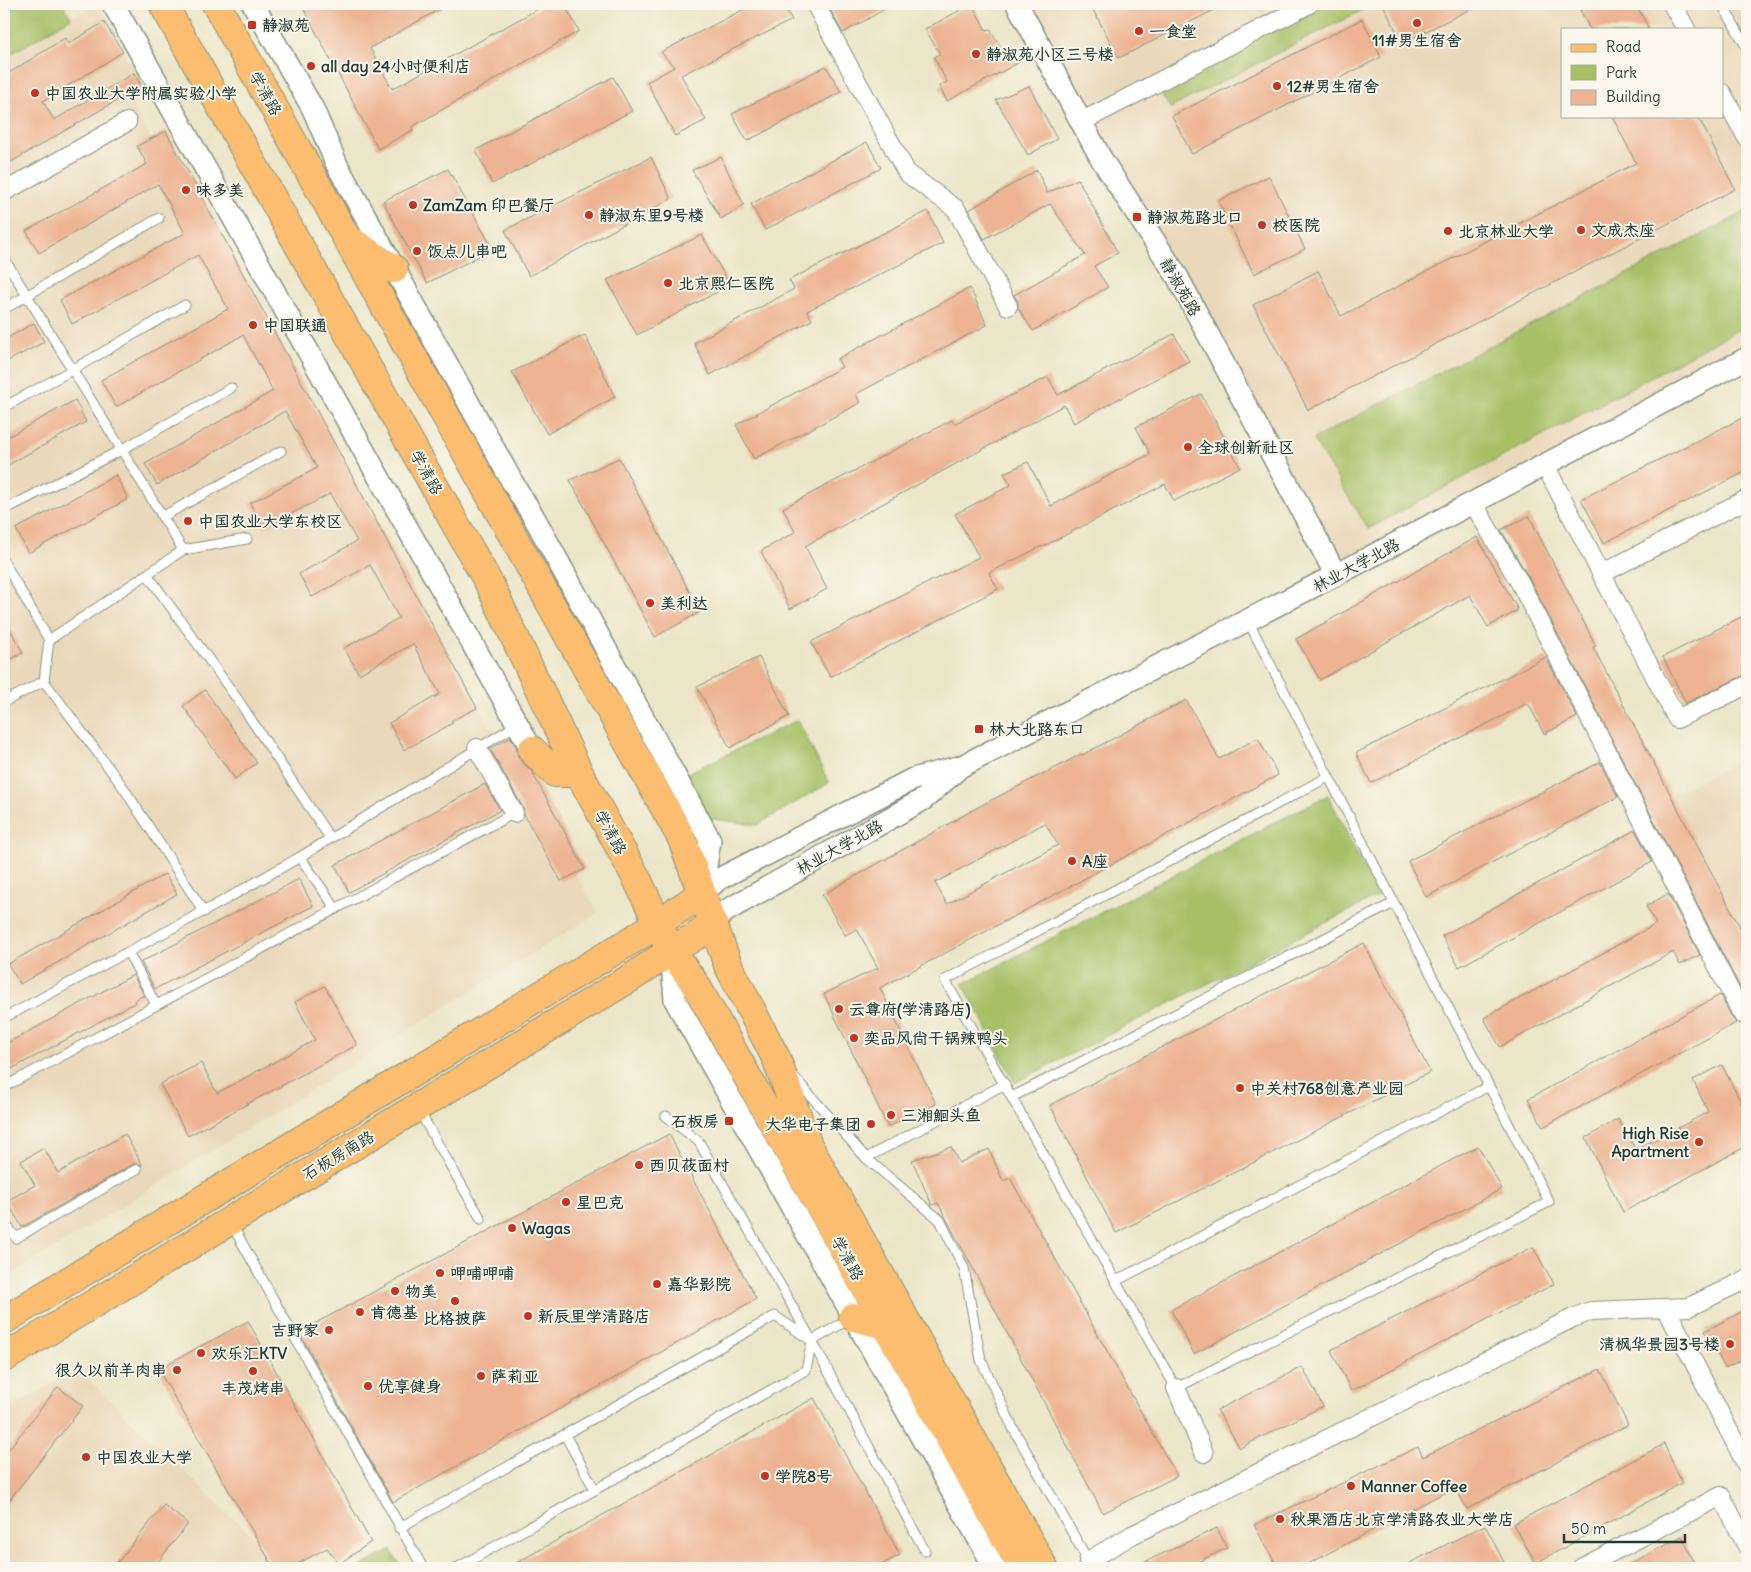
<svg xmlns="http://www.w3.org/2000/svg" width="1751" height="1572" viewBox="0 0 1751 1572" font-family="Delius,'LXGW WenKai TC',sans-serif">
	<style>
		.built { fill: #ead8ba; fill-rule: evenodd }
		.green { fill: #a7c066; stroke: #637e4d }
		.building { fill: #edb392; fill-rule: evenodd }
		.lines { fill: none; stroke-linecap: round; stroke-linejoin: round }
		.service-casing { stroke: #85927e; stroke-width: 11 }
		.minor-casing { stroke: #85927e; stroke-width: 20 }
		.tertiary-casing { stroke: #85927e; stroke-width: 24 }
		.primary-casing { stroke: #85927e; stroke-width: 30 }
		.service { stroke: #fff; stroke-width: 9 }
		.minor { stroke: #fff; stroke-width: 18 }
		.tertiary { stroke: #fff; stroke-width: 21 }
		.primary { stroke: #fcbd6f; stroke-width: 28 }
		.poi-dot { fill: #c8321e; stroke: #fbf7ec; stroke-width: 2 }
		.labels { text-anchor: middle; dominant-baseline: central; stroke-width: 4; stroke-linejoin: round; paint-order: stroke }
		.poi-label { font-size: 16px; font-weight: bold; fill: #1f3d34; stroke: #fbf7ec; text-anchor: start }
		.street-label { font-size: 16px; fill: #1f3d34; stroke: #fbf7ec }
	</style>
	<rect width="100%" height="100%" fill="#fbf7ec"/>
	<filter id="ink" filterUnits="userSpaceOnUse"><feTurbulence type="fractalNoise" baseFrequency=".02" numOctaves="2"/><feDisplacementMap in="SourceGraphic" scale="10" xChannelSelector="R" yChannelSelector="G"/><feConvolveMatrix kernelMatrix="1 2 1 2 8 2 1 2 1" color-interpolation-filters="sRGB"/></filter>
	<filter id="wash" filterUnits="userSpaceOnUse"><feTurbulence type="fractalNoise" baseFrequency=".0096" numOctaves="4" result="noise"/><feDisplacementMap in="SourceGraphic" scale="20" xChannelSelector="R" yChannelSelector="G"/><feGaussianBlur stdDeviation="1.12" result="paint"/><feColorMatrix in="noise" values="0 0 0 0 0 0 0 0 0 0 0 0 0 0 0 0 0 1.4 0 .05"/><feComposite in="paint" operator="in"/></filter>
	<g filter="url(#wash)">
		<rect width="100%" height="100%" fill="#ebe6c8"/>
		<path class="built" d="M4,4H67L74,16L96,4L147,92L130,102L598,913L4,1279Z
			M1026,4H1747V344L1336,575ZM1562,29H1722V116H1562Z
			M1747,757V1012L1643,808Z
			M78,1369L217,1503L288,1568H4V1411Z"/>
		<path class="green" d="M4,4H62L71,18L4,58Z
			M1318,4H1374L1170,108L1156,85Z
			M1747,211V325L1368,529L1313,439Z
			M798,720L829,783L757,825L706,818L682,776Z
			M1328,795L1378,896L1015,1083L963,984Z
			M391,1550L402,1568H358Z"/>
		<g id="blocks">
			<path class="building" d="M301,4H449L370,48L392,89L547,4H564L579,31L412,127L413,130L378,149Z
				M754,4H783L792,20L681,75L706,120L675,136L647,82L674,67L661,52Z
				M827,4H894L843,33Z
				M972,4L986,30L990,29L1003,51L1009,48L1018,63L947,101L939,86L947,82L934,57L940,54L925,29Z
				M1090,4H1226L1119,58Z
				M1383,4H1481L1402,43Z
				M1588,4H1636L1649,29H1590L1579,8Z
				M1362,19L1381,57L1192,154L1172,116Z
				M104,22L123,52L43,101L54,120L134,73L142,86L4,166V76L65,38L68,44Z
				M826,66L841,92L747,141L732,114Z
				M613,77L632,111L492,184L476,150Z
				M1029,86L1057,139L1028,155L996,100Z
				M1612,116H1698L1735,189L1308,410L1253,305L1318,271L1341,316L1636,163Z
				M166,131L477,708L451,721L453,723L404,750L389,723L440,694L413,644L359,674L344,648L399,618L370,565L312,597L299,574L357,541L330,494L263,528L250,503L317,468L285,411L157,485L145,464L273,391L243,335L116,407L101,380L228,309L198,255L72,324L60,300L185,233L158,184L39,253L26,231L147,164L137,146Z
				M867,142L881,168L765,230L751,204Z
				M651,157L671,199L529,276L505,230Z
				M721,157L744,205L721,219L692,170Z
				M448,169L493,249L427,283L383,201Z
				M1037,170L1047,193L1078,179L1118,253L1094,266L1108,287L1033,331L1018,308V301L1014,295L1085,255L1050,204L984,239L969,210Z
				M1269,176L1305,249L1254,274L1218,201Z
				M928,211L943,243L807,311L812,320L710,375L694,343L794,289L789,280Z
				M702,235L730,285L637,335L607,280Z
				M970,288L987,325L856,394L860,403L754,459L736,425L842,367L837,359Z
				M34,323L44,342L4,363V340Z
				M1174,334L1189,361L1074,423L1064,405L805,546L827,589L790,609L761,551L795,532L783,508L952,420L954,424L1048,377L1058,395Z
				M585,335L615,397L547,434L512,372Z
				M1201,394L1240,467L1174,501L1165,484L1042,547V546L989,573L998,589L830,677L811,642L979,557L955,514L1011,485L1004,473L1028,462L1051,506L1150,454L1136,427Z
				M75,400L86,422L4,467V439Z
				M1742,418L1747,428V471L1604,543L1581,499Z
				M619,458L700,612L655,637L570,480Z
				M116,475L128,499L28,553L16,529Z
				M1529,516L1596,646L1593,647L1740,927L1747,945V1001L1529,578L1501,530Z
				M1477,537L1518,610L1488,627L1470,595L1320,680L1296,639Z
				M1747,614V674L1686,703L1663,657Z
				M4,618L23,653L4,663Z
				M759,657L789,716L730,748L697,687Z
				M1546,657L1577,717L1544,734L1528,703L1371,783L1356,753Z
				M205,690L257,763L235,779L183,706Z
				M1186,700L1219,759L1258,738L1278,775L880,988L936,1104L888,1127L824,994L878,968L857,929L845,935L822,895L982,805L1046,772V773L1081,754L1082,755ZM1045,823L1058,845L947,904L935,883Z
				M511,737L517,749V754L521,761L532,772L585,869L561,881L524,815L523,808L490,749Z
				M1600,762L1618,797L1426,897L1408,861Z
				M485,784L500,810L349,892L335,865Z
				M1635,830L1652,862L1459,967L1442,936Z
				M165,874L177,894L20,984L8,964Z
				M299,879L313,906L155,989L141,962Z
				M1668,894L1700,955L1680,965L1673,952L1500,1047L1484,1018L1656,924L1646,906Z
				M1364,943L1430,1072L1116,1233L1050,1105Z
				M133,975L144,995L135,1000L136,1002L4,1073V1045Z
				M325,986L357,1045L188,1136L160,1084L201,1063L217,1093L315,1040L295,1002Z
				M1720,995L1733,1019L1736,1023L1543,1127L1528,1099Z
				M1722,1065L1747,1114V1146L1623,1212L1586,1138L1618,1119L1636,1150L1708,1112L1693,1080Z
				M125,1134L142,1165L134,1164L22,1227L7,1201L35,1185L21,1161L44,1148L58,1173Z
				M669,1134L756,1299L393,1502L299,1332Z
				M1478,1146L1502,1189L1194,1354L1171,1310Z
				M951,1147L959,1163L989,1149L1003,1181L1010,1178L1177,1476L1103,1513L938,1203L932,1205L912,1160Z
				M1533,1247L1554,1284L1351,1391L1331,1350Z
				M1747,1309V1357L1725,1368L1705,1331Z
				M248,1321L371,1542L339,1564L327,1548L290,1568H274L158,1369Z
				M1302,1367L1323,1406L1240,1448L1217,1410Z
				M1600,1369L1628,1425L1467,1509L1455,1487L1300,1568H1278L1254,1525L1418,1447L1423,1457Z
				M58,1387L83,1406L4,1507V1455Z
				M814,1398L900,1555L875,1568H507Z
				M1664,1444L1682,1483L1536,1563L1513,1524Z
				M164,1505L188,1524L153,1568H113Z
				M1485,1525L1507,1568H1400Z
				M1217,1528L1227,1548L1185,1568H1132Z
				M1682,1536L1697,1568H1622Z"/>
		</g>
	</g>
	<g filter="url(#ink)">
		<use href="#blocks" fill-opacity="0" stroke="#85927e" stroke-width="1"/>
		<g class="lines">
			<g class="service-casing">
				<path id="service" d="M1722,4L1747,48
					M4,258L183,550L247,539
					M4,309L159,218
					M4,407L72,370L185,305
					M4,510L121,450L231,388
					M162,517L281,451
					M183,550L49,640L44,681L123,787L204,912
					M4,562L49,640
					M147,574L238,700L330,838
					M1248,621L1549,1202L1176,1388L945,980L1328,777
					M4,702L44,681
					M300,857L336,909
					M128,952L156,1005
					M4,1018L214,906L300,857L518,724
					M793,1076L866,1158L940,1220L964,1268L981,1360L1013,1428L1090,1564
					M4,1087L514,813
					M1012,1097L1394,903
					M418,1109L481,1219
					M666,1116L699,1142L812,1341L925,1551
					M866,1158L1005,1084
					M231,1223L423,1568
					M4,1224L5,1223L16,1238L137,1169
					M1116,1281L1489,1086
					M812,1341L851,1318
					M565,1435L595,1490
					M399,1528L775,1316L812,1341L806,1370L457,1568"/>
			</g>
			<g class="minor-casing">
				<path id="minor" d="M815,4L907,173L956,209L1008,306
					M1672,4L1686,29
					M1722,93L1747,138
					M1081,122L1309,4
					M4,192L127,122
					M1545,465L1677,719L1747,685
					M1473,503L1520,583L1742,1014
					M1601,574L1747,499
					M477,748L514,813
					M1666,1308L1747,1466
					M1176,1388L1204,1453
					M1088,1561L1132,1535L1573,1318L1591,1311L1689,1307L1747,1279
					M1581,1568L1721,1496L1747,1546"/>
			</g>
			<g class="tertiary-casing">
				<path id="tertiary" d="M113,4L532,750
					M253,4L313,109L337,165L514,485L535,519L710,840L702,893
					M1017,4L1102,160L1177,276L1336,575
					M702,894L719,879L913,779L962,766L1336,575L1747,358
					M714,925L724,912L924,799L958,769
					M671,951L675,1000L995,1568"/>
			</g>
			<g class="primary-casing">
				<path id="primary" d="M163,4L491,587L579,773L637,879L671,951L696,985L1022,1568
					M216,4L682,839L728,965L776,1058L808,1145L1044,1568
					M351,241L394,269
					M532,750L555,773H579
					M853,1317L885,1325
					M4,1320L637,937L702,894
					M4,1358L632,977L671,951L714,925"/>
			</g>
			<use href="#service" class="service"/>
			<use href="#minor" class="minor"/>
			<use href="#tertiary" class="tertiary"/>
			<use href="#primary" class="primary"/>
		</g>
	</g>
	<g class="poi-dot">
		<circle cx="1417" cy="23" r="5"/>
		<rect x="247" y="20" width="10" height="10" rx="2.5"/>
		<circle cx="1139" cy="31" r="5"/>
		<circle cx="976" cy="54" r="5"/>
		<circle cx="311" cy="66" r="5"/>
		<circle cx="1277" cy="86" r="5"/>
		<circle cx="35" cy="93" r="5"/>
		<circle cx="186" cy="190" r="5"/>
		<circle cx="413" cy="205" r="5"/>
		<circle cx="589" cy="215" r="5"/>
		<rect x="1132" y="212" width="10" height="10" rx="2.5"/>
		<circle cx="1262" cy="225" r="5"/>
		<circle cx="1581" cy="230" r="5"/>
		<circle cx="1448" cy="231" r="5"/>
		<circle cx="417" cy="251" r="5"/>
		<circle cx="668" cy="283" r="5"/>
		<circle cx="253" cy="325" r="5"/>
		<circle cx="1188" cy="447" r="5"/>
		<circle cx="188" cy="521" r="5"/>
		<circle cx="650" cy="603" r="5"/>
		<rect x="974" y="724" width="10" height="10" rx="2.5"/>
		<circle cx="1072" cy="861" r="5"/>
		<circle cx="839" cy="1009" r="5"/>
		<circle cx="854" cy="1038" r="5"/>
		<circle cx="1240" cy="1088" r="5"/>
		<circle cx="891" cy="1115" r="5"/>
		<rect x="724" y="1116" width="10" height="10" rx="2.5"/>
		<circle cx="871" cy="1124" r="5"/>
		<circle cx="1699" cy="1142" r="5"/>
		<circle cx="639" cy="1165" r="5"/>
		<circle cx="566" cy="1202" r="5"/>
		<circle cx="512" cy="1228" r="5"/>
		<circle cx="440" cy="1273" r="5"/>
		<circle cx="657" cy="1284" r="5"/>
		<circle cx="395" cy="1291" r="5"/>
		<circle cx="455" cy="1301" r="5"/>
		<circle cx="360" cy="1312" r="5"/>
		<circle cx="528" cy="1316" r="5"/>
		<circle cx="329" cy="1330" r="5"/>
		<circle cx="1730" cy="1344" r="5"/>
		<circle cx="201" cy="1353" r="5"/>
		<circle cx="177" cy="1370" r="5"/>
		<circle cx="253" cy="1371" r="5"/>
		<circle cx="481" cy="1376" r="5"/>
		<circle cx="368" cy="1386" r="5"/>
		<circle cx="86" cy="1457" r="5"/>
		<circle cx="765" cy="1476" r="5"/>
		<circle cx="1351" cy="1486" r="5"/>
		<circle cx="1280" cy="1519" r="5"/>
	</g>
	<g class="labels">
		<g class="poi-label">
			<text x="262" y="25">静淑苑</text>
			<text x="1149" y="31">一食堂</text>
			<text x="1417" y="40" text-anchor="middle">11#男生宿舍</text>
			<text x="986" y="54">静淑苑小区三号楼</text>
			<text x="321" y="66">all day 24小时便利店</text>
			<text x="1287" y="86">12#男生宿舍</text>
			<text x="45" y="93">中国农业大学附属实验小学</text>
			<text x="196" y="190">味多美</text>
			<text x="423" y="205">ZamZam 印巴餐厅</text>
			<text x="599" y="215">静淑东里9号楼</text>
			<text x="1147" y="217">静淑苑路北口</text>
			<text x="1272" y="225">校医院</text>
			<text x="1591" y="230">文成杰座</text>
			<text x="1458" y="231">北京林业大学</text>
			<text x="427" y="251">饭点儿串吧</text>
			<text x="678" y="283">北京熙仁医院</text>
			<text x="263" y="325">中国联通</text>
			<text x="1198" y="447">全球创新社区</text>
			<text x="198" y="521">中国农业大学东校区</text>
			<text x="660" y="603">美利达</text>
			<text x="989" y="729">林大北路东口</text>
			<text x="1082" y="861">A座</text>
			<text x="849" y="1009">云尊府(学清路店)</text>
			<text x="864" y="1038">奕品风尚干锅辣鸭头</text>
			<text x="1250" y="1088">中关村768创意产业园</text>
			<text x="901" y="1115">三湘鮰头鱼</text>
			<text x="719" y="1121" text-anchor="end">石板房</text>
			<text x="861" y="1124" text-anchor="end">大华电子集团</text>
			<text x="1689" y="1133" text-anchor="end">High Rise<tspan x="1689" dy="18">Apartment</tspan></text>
			<text x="649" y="1165">西贝莜面村</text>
			<text x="576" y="1202">星巴克</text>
			<text x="522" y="1228">Wagas</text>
			<text x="450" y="1273">呷哺呷哺</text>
			<text x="667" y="1284">嘉华影院</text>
			<text x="405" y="1291">物美</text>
			<text x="370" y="1312">肯德基</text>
			<text x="538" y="1316">新辰里学清路店</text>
			<text x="455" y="1318" text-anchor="middle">比格披萨</text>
			<text x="319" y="1330" text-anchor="end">吉野家</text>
			<text x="1720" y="1344" text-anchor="end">清枫华景园3号楼</text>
			<text x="211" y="1353">欢乐汇KTV</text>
			<text x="167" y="1370" text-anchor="end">很久以前羊肉串</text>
			<text x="491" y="1376">萨莉亚</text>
			<text x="378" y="1386">优享健身</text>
			<text x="253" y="1388" text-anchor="middle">丰茂烤串</text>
			<text x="96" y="1457">中国农业大学</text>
			<text x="775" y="1476">学院8号</text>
			<text x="1361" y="1486">Manner Coffee</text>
			<text x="1290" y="1519">秋果酒店北京学清路农业大学店</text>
		</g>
		<g class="street-label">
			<text transform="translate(266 93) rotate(61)">学清路</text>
			<text transform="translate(1181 287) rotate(60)">静淑苑路</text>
			<text transform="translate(427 472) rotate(61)">学清路</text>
			<text transform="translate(1356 565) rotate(-28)">林业大学北路</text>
			<text transform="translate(611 832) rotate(61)">学清路</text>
			<text transform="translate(839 847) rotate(-29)">林业大学北路</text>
			<text transform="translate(338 1155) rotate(-31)">石板房南路</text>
			<text transform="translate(848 1258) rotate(61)">学清路</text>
		</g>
	</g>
	<rect width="1751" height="1572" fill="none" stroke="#fbf7ec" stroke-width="20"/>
	<rect x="1561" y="28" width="162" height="90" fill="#fbf7ec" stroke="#a3ada2"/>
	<rect x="1571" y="44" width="25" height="8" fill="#fcbd6f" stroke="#a3ada2"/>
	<text x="1606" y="52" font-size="15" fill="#1f3d34">Road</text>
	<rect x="1571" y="65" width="25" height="15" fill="#a7c066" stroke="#a3ada2"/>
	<text x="1606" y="78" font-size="15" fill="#1f3d34">Park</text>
	<rect x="1571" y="90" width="25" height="15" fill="#edb392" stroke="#a3ada2"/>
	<text x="1606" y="102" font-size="15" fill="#1f3d34">Building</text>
	<path d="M1564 1534v8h121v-8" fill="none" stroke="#1f3d34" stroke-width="2.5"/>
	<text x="1571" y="1534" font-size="15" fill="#1f3d34" stroke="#fbf7ec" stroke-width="4" paint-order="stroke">50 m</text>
</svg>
